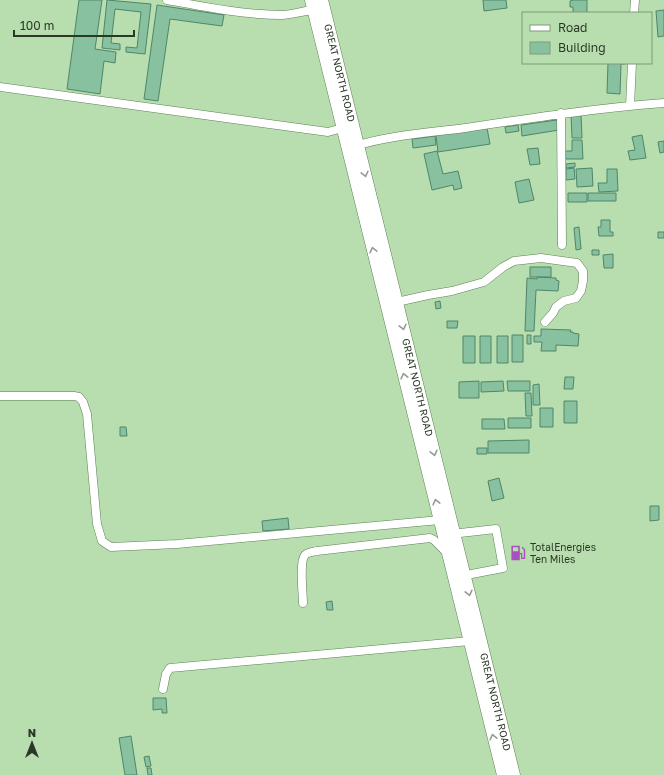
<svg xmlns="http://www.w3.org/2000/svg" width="664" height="775" viewBox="0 0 664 775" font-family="'Golos Text',sans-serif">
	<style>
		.building { fill: #88c1a0; stroke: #4f8668 }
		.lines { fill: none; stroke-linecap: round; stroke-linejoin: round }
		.minor-casing { stroke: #5e8055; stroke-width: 9 }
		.highway-casing { stroke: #5e8055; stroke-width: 13 }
		.minor { stroke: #fff; stroke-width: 8 }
		.highway { stroke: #fff; stroke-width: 12 }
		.oneway { stroke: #949c92 }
		.labels { text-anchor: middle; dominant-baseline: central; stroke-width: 3; stroke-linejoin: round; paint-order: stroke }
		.street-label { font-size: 10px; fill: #2a3926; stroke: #b8ddae }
		.poi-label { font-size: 10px; fill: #2a3926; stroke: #b8ddae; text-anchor: start }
	</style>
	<rect width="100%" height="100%" fill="#b8ddae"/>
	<path class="building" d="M79,0H102L95,49L116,52L115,63L104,61L100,94L67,89Z
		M107,0L151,4L145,54L126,52V47L137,48L141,12L115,9L111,43L120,44V50L102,48Z
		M483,0H506L507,8L484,11Z
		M573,0H587V13H573V7H570V1Z
		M157,5L224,15L222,26L170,19L158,101L144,99Z
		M664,10V36L658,37L656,11Z
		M606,63H625V64H621L620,94L607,93L608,63Z
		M571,114H581L582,138H572Z
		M557,120L559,130L522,136L521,125Z
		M518,125L519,131L506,133L505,127Z
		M487,128L490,144L438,152L436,135Z
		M642,135L646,158L630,160L628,151L635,150L632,137Z
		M435,136L436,145L413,148L412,139Z
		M572,140H582L583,159H566L565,151H572Z
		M664,141V152L660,153L658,142Z
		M538,148L540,164L530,165L527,149Z
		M437,151L443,174L458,171L462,188L454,190L453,185L432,190L424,154Z
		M575,163V167L566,168V164Z
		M574,168L575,179L566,180V169Z
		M592,168L593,186L577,187L576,169Z
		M607,169H617L618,191L599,192L598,183H607Z
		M529,179L534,200L519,203L515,182Z
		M568,193H587V202H568Z
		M588,193H616V201H588Z
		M601,220H610V232H613V236H599L598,227H601Z
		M579,227L581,249L576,250L574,228Z
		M658,232H664V238H658Z
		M592,250H599V255H592Z
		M613,254V268H604L603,255Z
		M530,267H551V277H530Z
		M537,277L556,278V280L559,281L558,291L536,290L534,331H525L527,278L537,279Z
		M440,301L441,308L436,309L435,302Z
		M447,321H458L457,328H447Z
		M541,329L571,330L570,332H573V333L579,334L578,346L556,345V351H541L542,342H534V336H541Z
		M512,335H523V362H512Z
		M527,335H531V344H527Z
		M463,336H475V363H463Z
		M480,336H491V363H480Z
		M497,336H508V363H497Z
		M565,377H574L573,389H564Z
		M479,381V398H459V382Z
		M503,381L504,391L481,392V382Z
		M507,381H530V391H508Z
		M539,384L540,405H533V385Z
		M525,393H531L532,416H526Z
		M564,401H577V423H564Z
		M540,408H553V427H540Z
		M508,418H531V428H508Z
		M482,419H504L505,429H482Z
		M120,427H126L127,436H120Z
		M529,440V453H488V441Z
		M477,448H487V454H477Z
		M499,478L504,498L492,501L488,481Z
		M650,506H659V520L650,521Z
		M288,518L289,529L263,531L262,521Z
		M332,601L333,610H327L326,602Z
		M153,698H166L167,713H162V709L153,710Z
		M131,736L137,775H125L119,738Z
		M149,756L151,766L146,767L144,757Z
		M147,768H151L152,775H148Z"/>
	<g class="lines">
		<g class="minor-casing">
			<path id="minor" d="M167,0C205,7 245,15 283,15C293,14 304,11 313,10
				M634,13L635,0
				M0,87L328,132L346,127
				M630,106L632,63
				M561,113L562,245
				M355,146C391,135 428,133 465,128C532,118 597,108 664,103
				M397,302L428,295L452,291L484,282L503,267L514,261L541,258L577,263L583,271V281L581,291L576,298L564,301L556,307L553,313L545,322
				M0,396H74L79,397L83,402L87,414L97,524L102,541L111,547L177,544L440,520
				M451,534L496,529L503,568L461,576
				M303,603C303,594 299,562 305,555C308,552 313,552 317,551L430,538L434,540L447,553
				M163,689L166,674L170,668L470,641"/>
		</g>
		<g class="highway-casing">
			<g id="highway">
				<path d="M311,0L503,775"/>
				<path id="s1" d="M322,0L514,775"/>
			</g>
		</g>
		<use href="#minor" class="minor"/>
		<use href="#highway" class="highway"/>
	</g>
	<defs><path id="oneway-chevron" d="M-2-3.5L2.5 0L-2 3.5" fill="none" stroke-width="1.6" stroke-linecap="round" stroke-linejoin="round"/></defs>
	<g class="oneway">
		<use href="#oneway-chevron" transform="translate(365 174) rotate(76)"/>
		<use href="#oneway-chevron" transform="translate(373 250) rotate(-104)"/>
		<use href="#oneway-chevron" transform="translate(403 327) rotate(76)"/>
		<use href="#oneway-chevron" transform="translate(404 376) rotate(-104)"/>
		<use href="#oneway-chevron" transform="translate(434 453) rotate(76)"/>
		<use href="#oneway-chevron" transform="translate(436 502) rotate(-104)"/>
		<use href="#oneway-chevron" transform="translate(469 593) rotate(76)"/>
		<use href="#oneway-chevron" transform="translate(493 737) rotate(-104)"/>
	</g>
	<defs>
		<g id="fuel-bare" transform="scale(1.2)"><path d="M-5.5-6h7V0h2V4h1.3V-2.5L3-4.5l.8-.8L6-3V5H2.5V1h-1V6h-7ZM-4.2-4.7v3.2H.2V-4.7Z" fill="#a750be" stroke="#b8ddae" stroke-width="2.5" paint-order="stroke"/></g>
	</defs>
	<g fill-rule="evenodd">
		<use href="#fuel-bare" x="518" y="553"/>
	</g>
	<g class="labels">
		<g class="street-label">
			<text stroke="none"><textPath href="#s1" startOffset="75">GREAT NORTH ROAD</textPath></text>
			<text stroke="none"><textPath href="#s1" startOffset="399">GREAT NORTH ROAD</textPath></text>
			<text stroke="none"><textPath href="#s1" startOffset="723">GREAT NORTH ROAD</textPath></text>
		</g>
		<g class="poi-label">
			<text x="530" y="547">TotalEnergies<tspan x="530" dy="12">Ten Miles</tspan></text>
		</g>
	</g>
	<rect x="522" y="12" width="130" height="52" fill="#b8ddae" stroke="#7f9b78"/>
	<rect x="530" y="25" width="20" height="6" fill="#ffffff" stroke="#7f9b78"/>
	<text x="558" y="32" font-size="12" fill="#2a3926">Road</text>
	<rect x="530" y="42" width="20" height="12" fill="#88c1a0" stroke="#7f9b78"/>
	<text x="558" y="52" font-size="12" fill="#2a3926">Building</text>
	<g transform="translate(32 743)" stroke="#b8ddae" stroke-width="3" paint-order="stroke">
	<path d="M0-3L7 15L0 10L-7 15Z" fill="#2a3926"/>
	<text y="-6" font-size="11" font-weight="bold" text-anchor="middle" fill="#2a3926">N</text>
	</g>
	<path d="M14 30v6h120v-6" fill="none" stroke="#2a3926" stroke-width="2"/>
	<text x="20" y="30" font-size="12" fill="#2a3926" stroke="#b8ddae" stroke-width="3" paint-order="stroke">100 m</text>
</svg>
